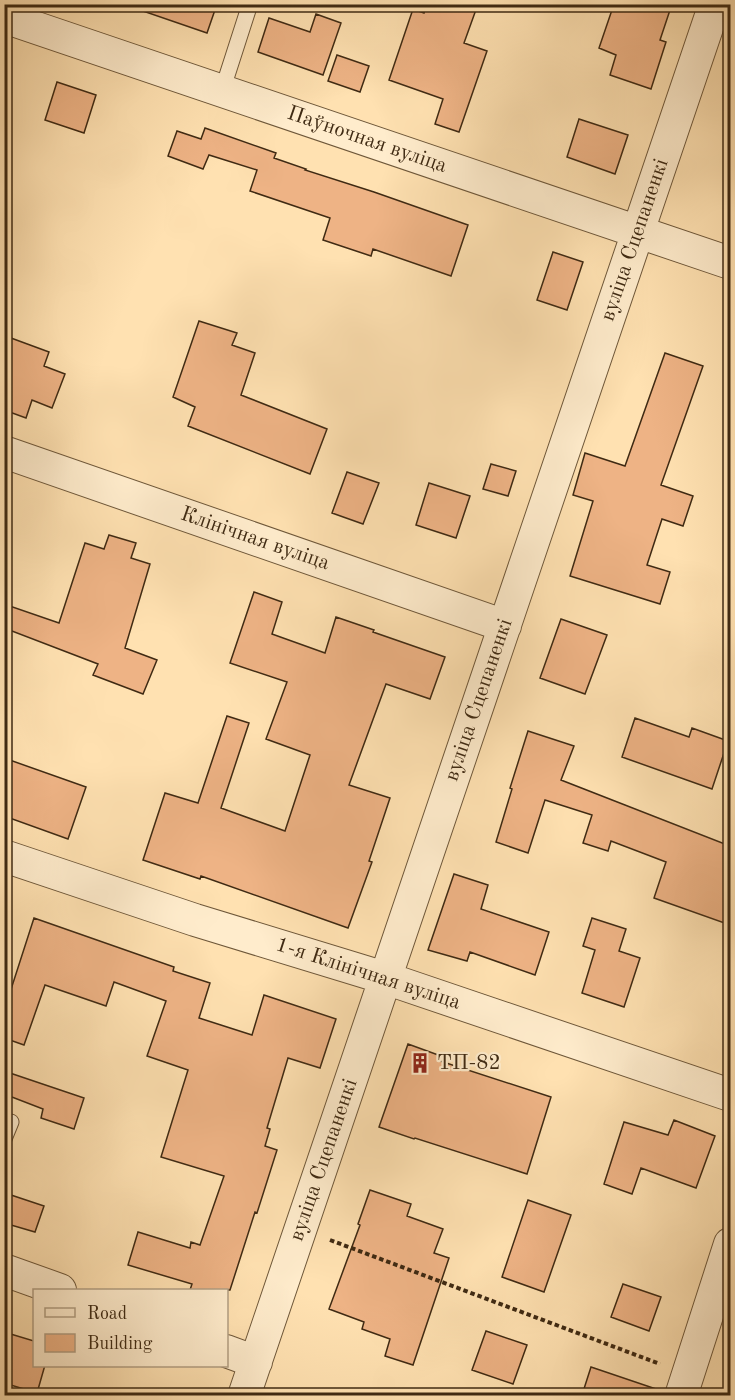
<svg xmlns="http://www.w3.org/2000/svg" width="735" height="1400" viewBox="0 0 735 1400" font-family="'Old Standard TT',serif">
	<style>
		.building { fill: #eeb385; stroke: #3f2a13; stroke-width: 1.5 }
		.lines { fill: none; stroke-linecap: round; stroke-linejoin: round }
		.lane-casing { stroke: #6f583a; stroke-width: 17 }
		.street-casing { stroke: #6f583a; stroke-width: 34 }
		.path { stroke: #3f2a13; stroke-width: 4; stroke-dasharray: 4.5 3; stroke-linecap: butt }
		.lane { stroke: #ffeccc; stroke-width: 15 }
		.street { stroke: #ffeccc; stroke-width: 32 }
		.labels { text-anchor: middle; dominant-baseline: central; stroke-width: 4.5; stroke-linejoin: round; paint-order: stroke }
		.street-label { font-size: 21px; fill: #3f2a13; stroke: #ffeccc }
		.poi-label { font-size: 21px; fill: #3f2a13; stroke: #ffeccc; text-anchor: start }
	</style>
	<rect width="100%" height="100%" fill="#ffe1b1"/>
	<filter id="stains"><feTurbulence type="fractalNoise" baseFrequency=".00333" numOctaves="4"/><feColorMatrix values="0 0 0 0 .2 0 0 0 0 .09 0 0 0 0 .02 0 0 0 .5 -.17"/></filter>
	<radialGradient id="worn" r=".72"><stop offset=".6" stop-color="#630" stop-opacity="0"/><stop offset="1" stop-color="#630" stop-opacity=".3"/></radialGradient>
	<path class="building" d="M137,4H217L207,33L137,9Z
		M427,4H478L464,43L487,51L459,132L435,124L443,99L389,80L413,9L424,13Z
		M614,4H672L660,40L666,42L651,89L610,75L616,55L599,48Z
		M316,14L341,23L323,75L258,52L269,18L310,32Z
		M337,55L369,66L360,92L328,81Z
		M57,82L96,95L84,133L45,120Z
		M579,119L628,135L615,174L567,157Z
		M205,128L276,153L274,158L306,169L305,170L374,192L468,225L451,276L373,249L371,256L323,240L330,218L250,191L257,170L209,155L203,169L168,156L177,131L201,139Z
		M553,252L583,262L567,310L537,300Z
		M199,321L237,333L232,345L255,353L241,395L327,429L310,474L188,426L195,407L173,397Z
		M11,338L49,352L44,366L65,374L52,408L32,400L26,418L4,410V355Z
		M665,353L703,366L661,485L693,496L683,526L662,519L647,565L670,572L660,604L570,576L593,501L573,495L585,453L625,466Z
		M491,464L516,471L508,496L483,489Z
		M347,472L379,483L363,524L332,513Z
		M429,483L470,496L456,538L416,525Z
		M109,535L136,543L131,558L150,564L125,648L157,660L143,694L93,675L98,664L4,628V604L59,623L85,543L104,549Z
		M254,592L282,602L272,634L325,653L336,617L374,630L373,632L445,657L430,699L386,684L349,785L390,798L369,861L372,862L348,928L201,876L200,879L143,860L165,793L198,803L227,716L249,723L221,808L285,831L310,755L266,739L287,682L230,663Z
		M561,619L607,635L585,694L540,678Z
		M635,718L689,737L692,728L728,741L712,789L622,757Z
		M528,731L574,746L561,780L730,846V925L654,898L666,862L611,841L608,851L583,843L592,815L545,800L528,853L496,842L512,789L510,788Z
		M4,758L86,787L68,839L4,816Z
		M454,874L488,885L481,909L549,932L535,975L470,952L467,961L428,950Z
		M34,918L174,967L173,971L210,983L199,1018L252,1035L264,995L336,1019L320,1068L288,1058L267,1128L270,1129L265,1146L277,1150L257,1213L255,1212L230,1290H190L192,1284L128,1265L138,1232L190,1248L191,1242L200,1245L224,1176L161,1157L188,1070L147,1056L166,1001L114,982L106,1006L45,985L24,1045L4,1038V1011Z
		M592,918L626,929L619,951L640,958L624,1007L582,993L595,950L583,946Z
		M408,1044L441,1056L440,1061L551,1097L527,1174L415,1138L414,1139L379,1127Z
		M4,1071L84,1098L74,1129L41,1118L43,1109L4,1094Z
		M674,1120L715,1136L696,1188L641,1168L632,1194L604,1184L624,1122L668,1135Z
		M370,1190L411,1204L407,1216L443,1229L434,1253L449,1258L413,1365L385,1356L390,1339L362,1329L364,1322L329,1309L360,1225L358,1224Z
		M11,1195L44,1206L35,1232L4,1223V1214Z
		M528,1200L571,1215L544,1292L502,1277Z
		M623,1284L661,1297L649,1331L611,1317Z
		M486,1331L527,1345L513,1384L472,1370Z
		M4,1332L34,1341V1365H45L37,1393L4,1383Z
		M591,1367L662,1391L661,1395H582Z"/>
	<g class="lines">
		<g class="lane-casing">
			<path id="lane" d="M222,91L250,4
				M4,1139L11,1122"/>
		</g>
		<g class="street-casing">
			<path id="street" d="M4,17L730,263
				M4,452L505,626
				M4,856L195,920L385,978L730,1095
				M4,1270L60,1290
				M226,1351L256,1362
				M244,1396L715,4
				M681,1396L730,1244"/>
		</g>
		<path class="path" d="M330,1240L660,1364"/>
		<use href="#lane" class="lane"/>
		<use href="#street" class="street"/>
	</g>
	<defs>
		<g id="building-bare" transform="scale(1.62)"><path d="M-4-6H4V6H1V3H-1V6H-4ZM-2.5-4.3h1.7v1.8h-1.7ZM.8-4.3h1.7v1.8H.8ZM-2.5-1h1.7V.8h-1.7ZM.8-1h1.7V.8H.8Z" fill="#8f2418" stroke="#ffeccc" stroke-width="2.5" paint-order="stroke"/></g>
	</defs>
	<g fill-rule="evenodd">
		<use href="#building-bare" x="420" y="1063"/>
	</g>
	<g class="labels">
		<g class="street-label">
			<text transform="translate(367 140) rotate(19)">Паўночная вуліца</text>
			<text transform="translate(635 240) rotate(-71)">вуліца Сцепаненкі</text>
			<text transform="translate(255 539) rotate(19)">Клінічная вуліца</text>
			<text transform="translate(479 700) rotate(-71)">вуліца Сцепаненкі</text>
			<text transform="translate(368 974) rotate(18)">1-я Клінічная вуліца</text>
			<text transform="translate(324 1160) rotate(-71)">вуліца Сцепаненкі</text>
		</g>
		<g class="poi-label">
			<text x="437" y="1063">ТП-82</text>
		</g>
	</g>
	<rect width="735" height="1400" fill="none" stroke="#ffe1b1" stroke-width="24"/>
	<rect x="6" y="6" width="723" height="1388" fill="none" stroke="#3f2a13" stroke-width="3"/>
	<rect x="12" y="12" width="711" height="1376" fill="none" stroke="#3f2a13" stroke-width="1.5"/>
	<rect x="33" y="1289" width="195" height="78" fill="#ffeccc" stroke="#b29e82" stroke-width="1.5"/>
	<rect x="45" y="1308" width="30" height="9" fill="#ffeccc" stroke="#b29e82" stroke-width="1.5"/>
	<text x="87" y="1319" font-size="18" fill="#3f2a13">Road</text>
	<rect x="45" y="1334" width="30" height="18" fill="#eeb385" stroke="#b29e82" stroke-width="1.5"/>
	<text x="87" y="1349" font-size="18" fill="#3f2a13">Building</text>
	<rect width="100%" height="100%" filter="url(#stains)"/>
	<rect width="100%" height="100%" fill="url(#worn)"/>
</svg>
